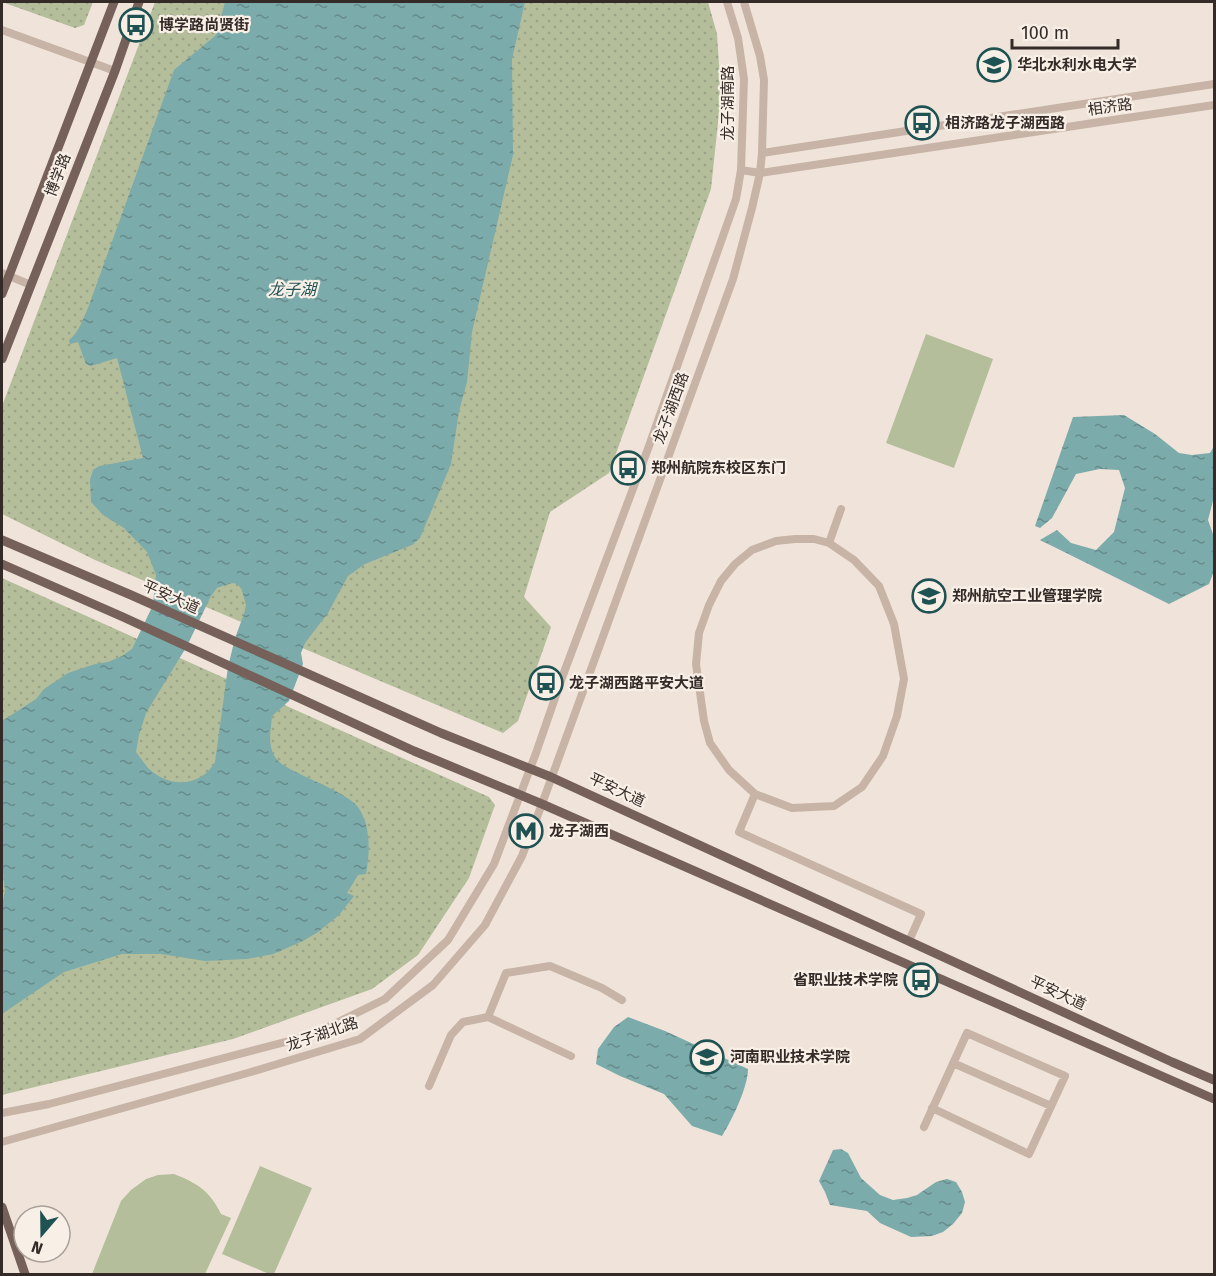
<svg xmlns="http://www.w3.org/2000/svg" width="1216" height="1276" viewBox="0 0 1216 1276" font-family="'Fira Sans','Noto Sans SC',sans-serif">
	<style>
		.park { fill: url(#park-dots) }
		.pitch { fill: #b4be9b }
		.water { fill: url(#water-ripples); fill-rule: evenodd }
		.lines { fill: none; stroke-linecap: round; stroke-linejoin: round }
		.minor { stroke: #c7b4a7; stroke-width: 8 }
		.major { stroke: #756159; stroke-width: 9 }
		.labels { text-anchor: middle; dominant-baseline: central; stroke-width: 4.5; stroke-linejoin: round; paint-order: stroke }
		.poi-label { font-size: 15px; font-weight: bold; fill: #342a27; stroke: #f8efe6; text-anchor: start }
		.street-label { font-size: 15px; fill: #342a27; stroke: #f8efe6 }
		.water-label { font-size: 16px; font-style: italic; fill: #1f5253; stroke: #f8efe6 }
	</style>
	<defs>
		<pattern id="park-dots" width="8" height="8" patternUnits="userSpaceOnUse" patternTransform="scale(1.5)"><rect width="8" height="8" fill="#b4be9b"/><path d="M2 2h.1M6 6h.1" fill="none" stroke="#9ba386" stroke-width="1.8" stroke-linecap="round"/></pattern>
		<pattern id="water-ripples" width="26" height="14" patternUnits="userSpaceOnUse" patternTransform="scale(1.5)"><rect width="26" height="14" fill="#7babaa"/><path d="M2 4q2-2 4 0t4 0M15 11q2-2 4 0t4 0" fill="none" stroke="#668b8a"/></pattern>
	</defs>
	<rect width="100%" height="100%" fill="#f0e4da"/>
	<path class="park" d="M2,2H93L84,25L75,28Z
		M155,2H708L717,34L721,94L711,189L609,473L550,512L524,597L551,627L518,721L503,733L95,560L2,514V406Z
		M2,578L489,797L495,805L469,878L418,955L372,989L233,1039L2,1095Z"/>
	<path class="pitch" d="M926,334L993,359L954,468L886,443Z
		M260,1166L312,1188L274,1274H269L222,1254Z
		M174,1174C197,1183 210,1191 221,1214L231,1218L205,1274H92L121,1201L131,1190L146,1179L158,1175Z"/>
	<path class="water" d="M225,2H525L512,59L513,155L472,332L467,382L459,411L451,464L420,538L412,545L365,564L348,576L328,613L305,643L301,653L303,664L289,701L272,716C271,730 267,744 275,757C281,766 293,770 302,775C316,782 349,795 358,807C371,825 370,853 366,874L358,875L347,893L354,896L339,915L318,932L303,941L273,954L247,959L205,961L161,954H122L64,972L2,1014V905L5,891L2,864V721L36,699L44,689L68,673L95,664L108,662L122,656L132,649L153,605L156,575L147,552L124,528L103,515L91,502L90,480L93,470L99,466L143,458L117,358L91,366L86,364L78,342L70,344L69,340C79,332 83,319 88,308L174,70L216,35ZM234,583L238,585L242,590L246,605L244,614L235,638L228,667L215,762C200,788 169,788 148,768C144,763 140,757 136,752L139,735L146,713L187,646L211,596L217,588L225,585Z
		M1124,415L1155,434L1179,453L1192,455L1210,453L1214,446V497L1208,520L1214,537V571L1209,584L1169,604L1040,540L1057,530L1071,543L1096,550L1114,532L1125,488L1119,470L1100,469L1076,474L1052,518L1040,528L1035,526L1073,417Z
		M628,1017L665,1031L748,1069C748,1087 732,1120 722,1136L692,1126L664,1094L620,1076L596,1064L598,1049L614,1027Z
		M841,1149L848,1153L861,1178L880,1195L893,1200L907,1198L917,1195L936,1182L947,1179L956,1182L962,1192L965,1202L962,1213L953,1224L943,1232L932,1236L911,1237L880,1223L867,1211L830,1205L825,1192L819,1181L833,1150Z"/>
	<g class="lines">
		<path class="minor" d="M2,30L115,71
			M762,153L1214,84
			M741,170L760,173L1214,105
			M2,273L31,285
			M829,543L814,539H795L776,541L752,550L735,564L721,581L709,605L699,633L696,664L704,721L710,743L729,770L755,794L792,808L834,806L862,787L883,756L897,716L904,679L894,624L879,586L854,560L829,543L841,509
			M755,794L739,832L921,914L909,941
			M488,1017L506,973L550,966L602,988L622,1000
			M953,1063L1051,1106
			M429,1086L451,1035L463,1022L488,1017L571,1056
			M2,1113L49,1104L312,1035L385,999L448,940L494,864L536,753L563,675L649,446L736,199L741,170L744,79L738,38L727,2
			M924,1127L967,1033L1065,1076L1029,1154L932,1108
			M2,1142L251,1072L360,1039L433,985L485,925L522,856L542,804L733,279L752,208L760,173L762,153L764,80L760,56L744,2"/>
		<path class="major" d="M2,294L114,2
			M2,359L115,71L139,2
			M2,540L131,595L441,733L551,777L1172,1062L1214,1080
			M2,564L123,617L414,751L542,804L1214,1099
			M2,1207L25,1274"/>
	</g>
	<defs>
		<g id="bus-ring" transform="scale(1.725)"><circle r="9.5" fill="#f8efe6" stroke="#1f5253" stroke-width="1.5"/><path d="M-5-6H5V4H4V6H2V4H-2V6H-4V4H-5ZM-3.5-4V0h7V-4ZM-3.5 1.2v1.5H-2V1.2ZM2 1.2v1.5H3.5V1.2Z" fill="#1f5253"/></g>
		<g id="university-ring" transform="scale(1.725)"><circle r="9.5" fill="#f8efe6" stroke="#1f5253" stroke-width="1.5"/><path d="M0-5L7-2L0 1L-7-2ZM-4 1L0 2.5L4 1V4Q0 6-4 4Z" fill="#1f5253"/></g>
		<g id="metro-ring" transform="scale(1.725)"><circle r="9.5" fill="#f8efe6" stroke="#1f5253" stroke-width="1.5"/><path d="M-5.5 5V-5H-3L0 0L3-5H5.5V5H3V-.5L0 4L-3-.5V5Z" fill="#1f5253"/></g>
	</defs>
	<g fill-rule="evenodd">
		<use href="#bus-ring" x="136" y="25"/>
		<use href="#university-ring" x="994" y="65"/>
		<use href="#bus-ring" x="922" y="123"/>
		<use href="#bus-ring" x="628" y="468"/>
		<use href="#university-ring" x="929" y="596"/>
		<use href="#bus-ring" x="546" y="683"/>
		<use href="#metro-ring" x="526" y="831"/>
		<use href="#bus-ring" x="921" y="980"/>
		<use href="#university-ring" x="707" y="1057"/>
	</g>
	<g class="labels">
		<g class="poi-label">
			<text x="159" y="25">博学路尚贤街</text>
			<text x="1017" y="65">华北水利水电大学</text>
			<text x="945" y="123">相济路龙子湖西路</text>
			<text x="651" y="468">郑州航院东校区东门</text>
			<text x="952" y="596">郑州航空工业管理学院</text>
			<text x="569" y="683">龙子湖西路平安大道</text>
			<text x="549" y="831">龙子湖西</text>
			<text x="898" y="980" text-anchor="end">省职业技术学院</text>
			<text x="730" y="1057">河南职业技术学院</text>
		</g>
		<g class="street-label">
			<text transform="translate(728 103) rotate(-90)">龙子湖南路</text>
			<text transform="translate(1110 107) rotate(-8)">相济路</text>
			<text transform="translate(58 175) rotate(-69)">博学路</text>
			<text transform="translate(671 408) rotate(-70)">龙子湖西路</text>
			<text transform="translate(171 597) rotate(24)">平安大道</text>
			<text transform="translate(617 790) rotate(25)">平安大道</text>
			<text transform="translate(1058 993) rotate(25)">平安大道</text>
			<text transform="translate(322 1034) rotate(-19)">龙子湖北路</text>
		</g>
		<g class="water-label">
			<text x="292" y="289">龙子湖</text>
		</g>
	</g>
	<rect width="1216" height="1276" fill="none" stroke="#342a27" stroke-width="6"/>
	<g transform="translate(42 1234) rotate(200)"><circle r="28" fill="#f8efe6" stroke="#aaa09a" stroke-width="1.5"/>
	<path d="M0-4.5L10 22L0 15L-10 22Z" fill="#1f5253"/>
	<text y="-9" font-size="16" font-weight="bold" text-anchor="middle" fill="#342a27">N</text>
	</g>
	<path d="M1012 39v9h106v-9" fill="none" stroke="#342a27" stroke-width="3"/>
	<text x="1021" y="39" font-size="18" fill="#342a27" stroke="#f8efe6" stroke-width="4.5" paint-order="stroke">100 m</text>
</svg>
